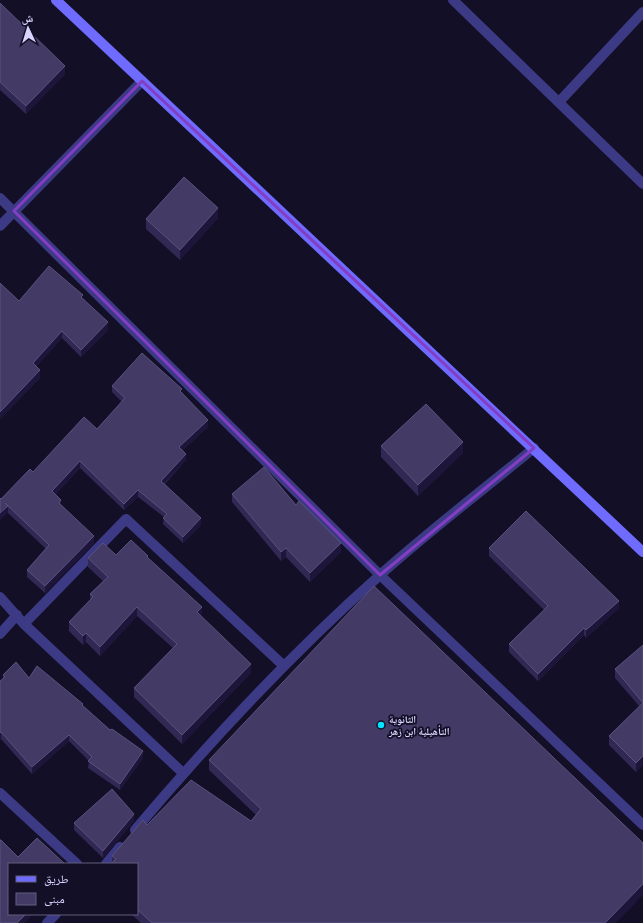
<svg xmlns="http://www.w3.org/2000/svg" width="643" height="923" viewBox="0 0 643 923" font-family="'PT Sans','Noto Naskh Arabic',sans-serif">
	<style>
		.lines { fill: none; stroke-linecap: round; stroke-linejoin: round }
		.minor { stroke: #3d3a85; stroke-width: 10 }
		.secondary { stroke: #6f6bff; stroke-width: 10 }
		.wall { fill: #312854 }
		.shaded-wall { fill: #1d163a }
		.building { fill: #433a66; stroke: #5a527e }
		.marked { fill: none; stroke: #843dc5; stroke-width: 3; stroke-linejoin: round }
		.poi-dot { fill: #00e5ff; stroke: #130f26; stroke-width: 1.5 }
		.labels { text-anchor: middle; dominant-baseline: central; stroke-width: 3.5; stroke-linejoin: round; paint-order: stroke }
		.poi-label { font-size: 10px; font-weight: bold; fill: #d9d4ff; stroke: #130f26; text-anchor: start }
	</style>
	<rect width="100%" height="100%" fill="#130f26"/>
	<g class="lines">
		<path class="minor" d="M453,0L643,184
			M559,102L643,12
			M0,198L380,575L643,825
			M0,226L142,81
			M0,597L24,624L183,773
			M24,624L126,519L284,666
			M0,634L17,615
			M0,793L77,864
			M135,830C211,740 292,653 380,575C429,531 483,490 534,448
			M106,864L120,847
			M47,923L56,914"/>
		<path class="secondary" d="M56,0L643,552"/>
	</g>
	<path class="wall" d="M0,3L65,74L26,114L0,90Z
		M218,218L180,260L146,229V219Z
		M0,283L19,301L83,298L108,330L81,357L62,338L36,367L40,378L0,419Z
		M112,386L182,392L208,427L183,450L186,460L165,484L201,525L183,543L163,524L164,517L138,497L124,510L80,468L56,494L61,505L94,543L45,593L27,577V570L46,549L8,513L1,499L33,472L97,429L122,402L112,392Z
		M381,446L463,453L418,496L381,457Z
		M232,494L296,505L341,552L310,582L286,557L281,561L232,502Z
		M489,548L619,608L586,638L584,635L538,681L509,652V644L544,610L489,556Z
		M88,558H148L202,616H201L251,673L182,744L134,697V688L173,648L137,616L100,656L86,642L83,645L69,631V622L90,601V594L103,581L88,567Z
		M643,645V765L636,772L609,745V736L639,706L615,678V669Z
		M3,675L29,678L83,707L143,758L120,790L88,768L89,761L69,741L32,774L1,739L0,740V681L3,679Z
		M209,760L616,923H141L131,914H137V864L112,862V856L147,825L251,821L256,815L209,770Z
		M134,821L103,858L74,830V823Z"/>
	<path class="shaded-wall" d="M65,66V74L26,114V106Z
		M218,208V218L180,260V250Z
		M108,322V330L81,357V350Z
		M62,331V338L33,371V363Z
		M40,370V378L0,419V412Z
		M208,420V427L179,454V447Z
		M463,442V453L418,496V485Z
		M186,454V460L161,487V481Z
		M80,461V468L52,498V491Z
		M138,490V497L124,510V504Z
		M61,500V506L59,503Z
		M8,506V513L0,520V513Z
		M201,518V525L183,543V537Z
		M94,536V543L45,593V586Z
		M341,543V552L310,582V573Z
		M286,548V557L281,561V552Z
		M619,601V608L586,638V630Z
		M137,607V616L100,656V647Z
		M202,607V616L197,621V612Z
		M584,628V635L538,681V674Z
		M86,633V642L83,645V636Z
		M251,664V673L182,744V735Z
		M1,732V739L0,740V733Z
		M69,735V741L32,774V767Z
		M143,751V758L120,790V784Z
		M643,756V765L636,772V763Z
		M134,814V821L103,858V851Z
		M643,884V895L616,923H605Z
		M26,914H33L25,923H17Z"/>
	<path class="building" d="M0,3L65,66L26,106L0,82Z
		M184,177L218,208L180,250L146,219Z
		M49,266L83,295L81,297L108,322L81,350L62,331L33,363L40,370L0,412V283L19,301Z
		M142,353L182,389L180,391L208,420L179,447L186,454L161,481L201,518L183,537L163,518L167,514L138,490L124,504L80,461L52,491L61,500L59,503L94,536L45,586L27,570L49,545L5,503L8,506L0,513V498L1,499L30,469L33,472L84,417L97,429L125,398L112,386Z
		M426,404L463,442L418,485L381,446Z
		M264,467L296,505L299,501L341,543L310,573L286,548L281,552L232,494Z
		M526,511L619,601L586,630L584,628L538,674L509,644L548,606L489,548Z
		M131,540L148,556L147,557L202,607L197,612L251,664L182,735L134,688L177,644L137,607L100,647L86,633L83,636L69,622L93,597L90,594L108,577L88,558L103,543L116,555Z
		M374,586L643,843V884L605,923H152L137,909V864H111L116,859L112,856L143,820L147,825L191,780L251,821L261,809L209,760Z
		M643,645V756L636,763L609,736L643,703L615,669Z
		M16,662L29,678L37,666L83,704L82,705L110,730L112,729L143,751L120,784L88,761L92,757L69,735L32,767L1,732L0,733V681L5,677L3,675Z
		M112,789L134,814L103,851L74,823Z
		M37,838L65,864H9V914H26L17,923H0V840H1L18,857Z"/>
	<path class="marked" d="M142,81L534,448L380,575L14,211Z"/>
	<circle class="poi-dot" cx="381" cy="725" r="4"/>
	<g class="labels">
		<g class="poi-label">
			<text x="389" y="719">الثانوية<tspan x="389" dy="12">التأهيلية ابن زهر</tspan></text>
		</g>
	</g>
	<rect x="8" y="863" width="130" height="52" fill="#130f26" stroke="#625e7d"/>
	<rect x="16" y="876" width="20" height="6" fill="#6f6bff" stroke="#625e7d"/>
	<text x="44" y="883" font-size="12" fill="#d9d4ff">طريق</text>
	<rect x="16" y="893" width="20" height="12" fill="#433a66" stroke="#625e7d"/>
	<text x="44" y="903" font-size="12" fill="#d9d4ff">مبنى</text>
	<g transform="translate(28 28) rotate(356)" stroke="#130f26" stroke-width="3" paint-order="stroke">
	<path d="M0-3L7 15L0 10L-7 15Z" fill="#d9d4ff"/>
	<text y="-6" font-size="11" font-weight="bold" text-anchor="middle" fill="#d9d4ff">ش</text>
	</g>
</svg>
